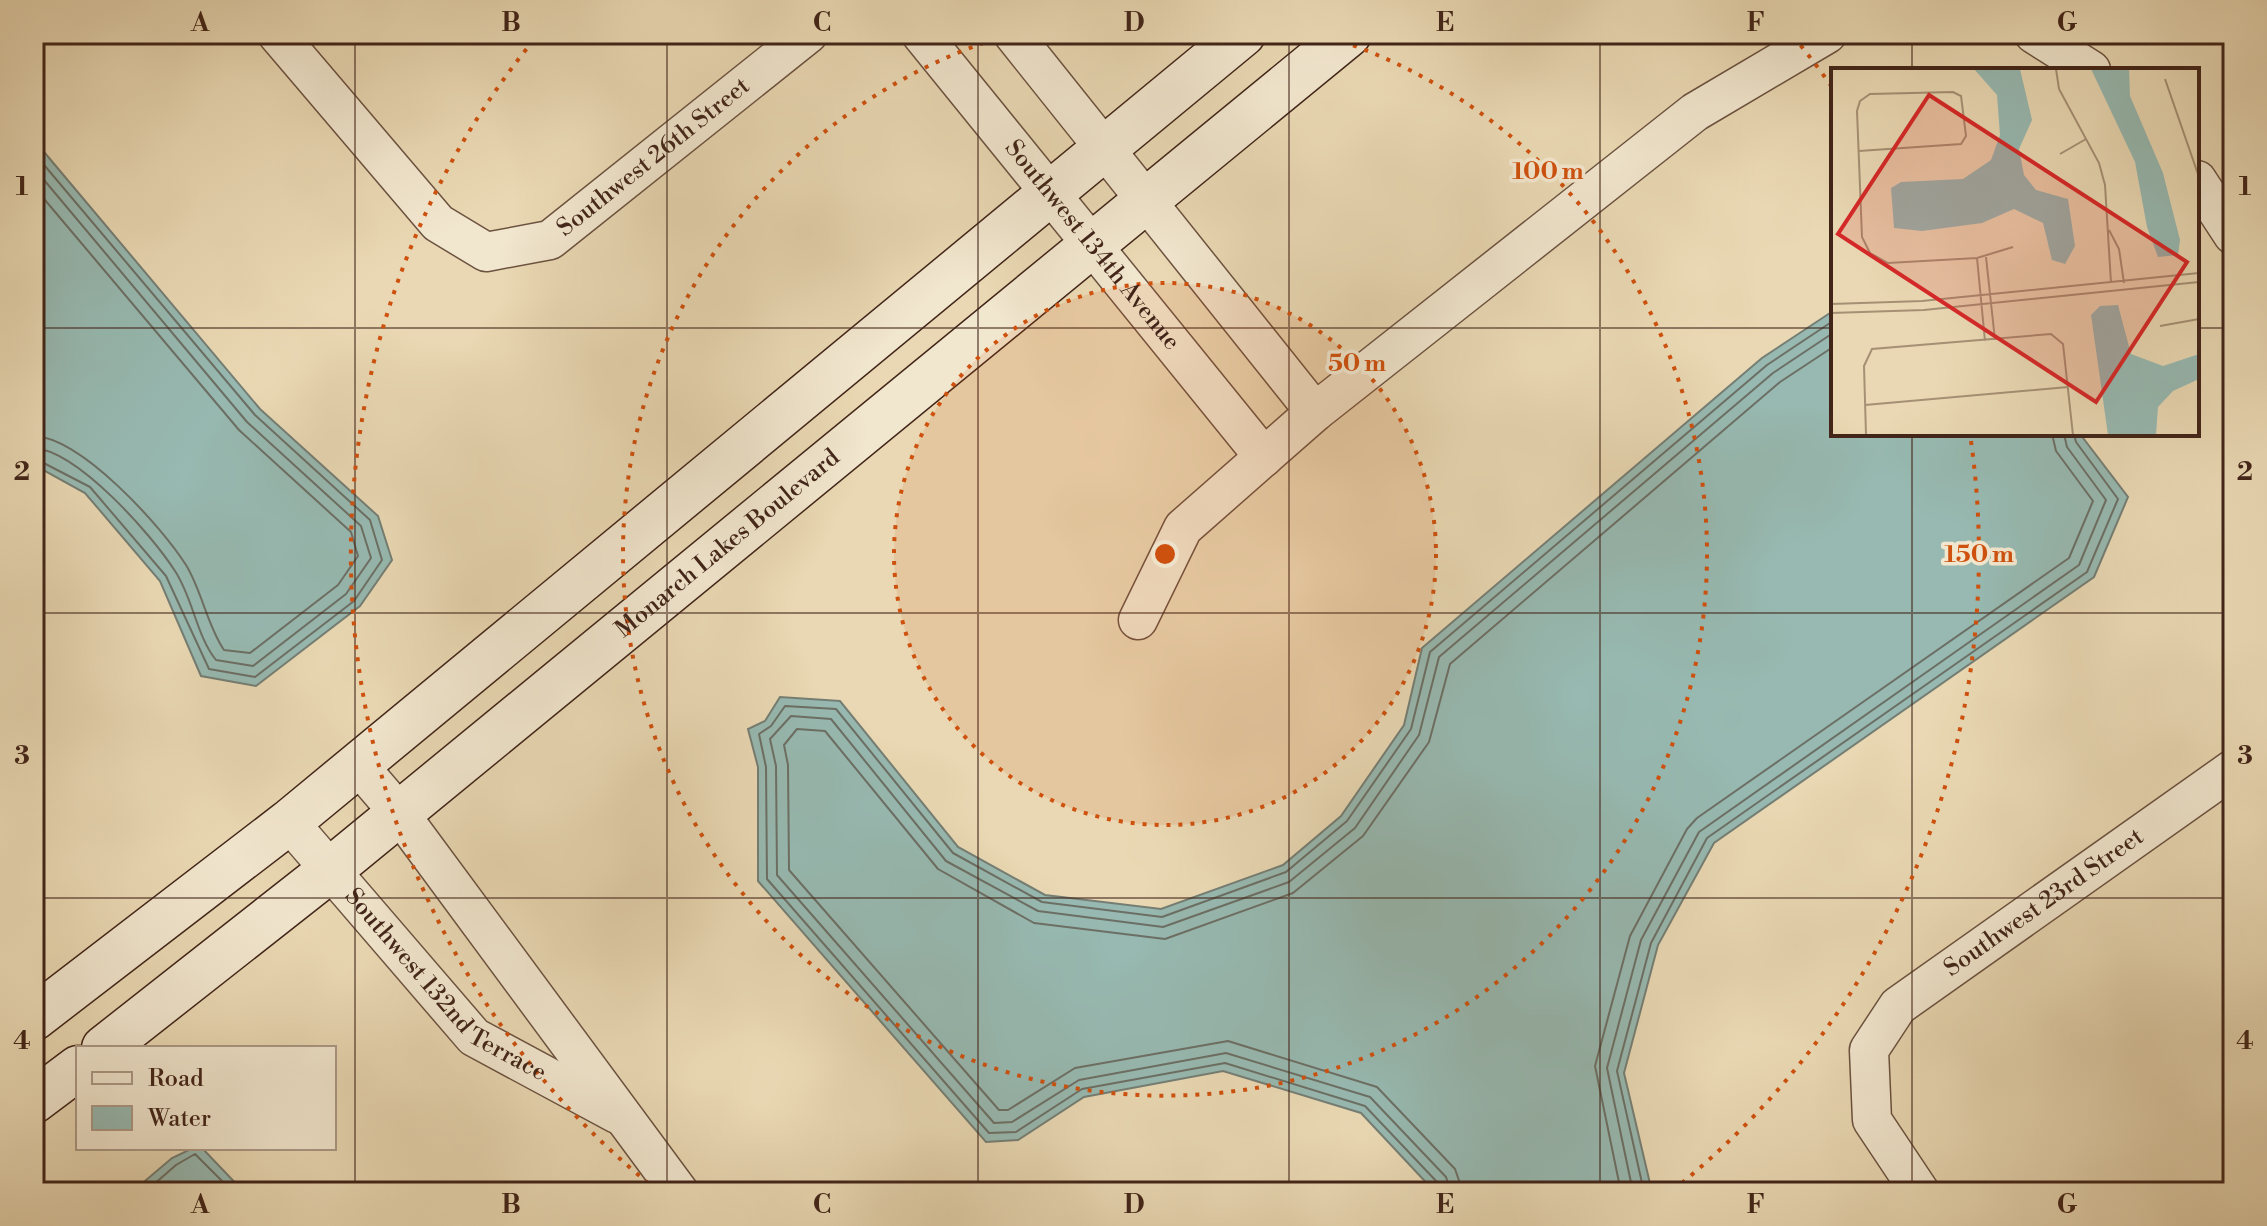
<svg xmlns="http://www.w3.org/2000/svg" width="2267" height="1226" viewBox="0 0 2267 1226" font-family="'Libre Bodoni',serif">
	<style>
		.water { fill: #97b9b1; stroke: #757e74; stroke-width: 2 }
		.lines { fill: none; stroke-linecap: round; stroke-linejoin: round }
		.shore { stroke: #6c6f65; stroke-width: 2 }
		.street-casing { stroke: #6c5240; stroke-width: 41 }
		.secondary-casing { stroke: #422519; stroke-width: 47 }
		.street { stroke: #f1e6ce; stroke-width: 38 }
		.secondary { stroke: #f1e6ce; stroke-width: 44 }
		.grid { fill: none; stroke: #422519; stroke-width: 2; stroke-opacity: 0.55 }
		.ring { fill: none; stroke: #cf510e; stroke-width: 4; stroke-dasharray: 4 8 }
		.labels { text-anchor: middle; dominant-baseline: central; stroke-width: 7; stroke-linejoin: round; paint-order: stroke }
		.street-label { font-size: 24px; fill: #422519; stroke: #f1e6ce }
		.inset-road { fill: none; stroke: #a69075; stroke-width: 2 }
		.view { fill: #d62828; fill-opacity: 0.15; stroke: #d62828; stroke-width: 4 }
		.inset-edge { fill: none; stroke: #422519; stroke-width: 4 }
		.centre { fill: #cf510e; stroke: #f1e6ce; stroke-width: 4 }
		.ring-label { font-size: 24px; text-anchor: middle; font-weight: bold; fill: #cf510e; stroke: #f1e6ce; stroke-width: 7; stroke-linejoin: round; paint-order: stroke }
		.neatline { fill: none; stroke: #422519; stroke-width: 3 }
		.grid-label { font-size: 26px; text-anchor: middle; font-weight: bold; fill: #422519 }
	</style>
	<rect width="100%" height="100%" fill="#e9d8b3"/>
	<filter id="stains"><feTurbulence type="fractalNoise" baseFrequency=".0025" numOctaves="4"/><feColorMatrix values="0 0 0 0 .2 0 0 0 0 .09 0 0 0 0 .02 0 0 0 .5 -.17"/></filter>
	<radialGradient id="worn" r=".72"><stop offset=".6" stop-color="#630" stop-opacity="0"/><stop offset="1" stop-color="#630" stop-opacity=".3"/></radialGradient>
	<path class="water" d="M34,140L260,409L378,516L392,560L360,606L256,686L201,676L160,581L85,493L34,465Z
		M1833,311V434H2080L2128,497L2094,577L1714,843L1658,945L1624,1073L1652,1192H1435L1361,1113L1223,1071L1084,1097L1018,1140L986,1142L758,881V767L748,729L765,721L780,697L840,701L958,847L1045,895L1161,909L1283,865L1341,816L1404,725L1422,648L1762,358Z
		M193,1148H202L244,1192H132L172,1158Z"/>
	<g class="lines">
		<path class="shore" d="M34,153L255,415L370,520L382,560L354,601L255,677L209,669L166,576L90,487L34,458
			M34,168L247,422L361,526L371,558L346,594L253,666L216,660C196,635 193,598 175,571C152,535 78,451 34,448
			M34,187L239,430L351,532L358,556L338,585L250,653L224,650C207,625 202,591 186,565C161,526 82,438 34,436
			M145,1192L176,1165L195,1154L233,1192
			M1441,1192L1438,1183L1365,1106L1225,1063L1082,1089L1016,1132L989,1133L767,879L766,767L759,734L771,726L785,706L836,709L953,853L1042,902L1162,917L1286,872L1347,821L1411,729L1430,652L1767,365L1833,321
			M1451,1192L1446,1177L1370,1097L1226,1053L1079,1080L1012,1122L994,1123L777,875L776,766L770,739L791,716L831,719L946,861L1038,911L1163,927L1289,882L1355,828L1419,735L1439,657L1773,373L1833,333
			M1463,1192L1455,1169L1377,1087L1228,1041L1075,1068L1008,1110H999L789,870L788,765L784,745L797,729L825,731L938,869L1034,923L1165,939L1293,893L1363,836L1429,742L1450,664L1780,382L1833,347
			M1621,1192L1595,1066L1630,936L1687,829L1697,818L2069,558L2093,501L2056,451L2052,434
			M1633,1192L1607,1068L1641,940L1699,832L2079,565L2106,500L2067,447L2064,434
			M1644,1192L1617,1071L1651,943L1707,838L2087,572L2118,499L2076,442L2074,434"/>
		<g class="street-casing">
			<g id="street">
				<path id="s1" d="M277,34L438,223L486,252L550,240L808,34"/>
				<path id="s2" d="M921,34L1264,457"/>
				<path d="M1013,34L1315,412"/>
				<path d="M2034,34L2091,70"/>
				<path d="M2197,180L2233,235"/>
				<path d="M1138,620L1183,528L1315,412L1695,112L1827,34"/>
				<path d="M358,765L399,813L679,1192"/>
				<path id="s3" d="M289,822L474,1037L617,1114"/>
				<path id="s4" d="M1920,1192L1872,1120L1869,1050L1898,1006L2233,769"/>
			</g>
		</g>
		<g class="secondary-casing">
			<g id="secondary">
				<path d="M34,1018L289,822L1243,34"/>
				<path id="s5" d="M104,1048L329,871L1349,34"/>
				<path d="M34,1101L78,1068"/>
			</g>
		</g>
		<use href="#street" class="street"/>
		<use href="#secondary" class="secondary"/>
	</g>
	<path class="grid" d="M355,34V1192M667,34V1192M978,34V1192M1289,34V1192M1600,34V1192M1912,34V70M34,328H1833M2197,328H2233M1912,434V1192M34,613H2233M34,898H2233"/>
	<circle cx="1165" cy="554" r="271" fill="#cf510e" fill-opacity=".12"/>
	<g class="ring">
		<circle cx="1165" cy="554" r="271"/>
		<path d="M1319 34A542 542 0 1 1 1011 34"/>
		<path d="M658 1191A814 814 0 0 1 537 36M1793 36A814 814 0 0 1 1832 87M1971 441A814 814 0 0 1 1672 1191"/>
	</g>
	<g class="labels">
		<g class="street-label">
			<text stroke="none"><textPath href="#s1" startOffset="502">Southwest 26th Street</textPath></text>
			<text stroke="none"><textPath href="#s2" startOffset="272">Southwest 134th Avenue</textPath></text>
			<text stroke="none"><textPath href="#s5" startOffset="802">Monarch Lakes Boulevard</textPath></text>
			<text stroke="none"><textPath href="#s4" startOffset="388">Southwest 23rd Street</textPath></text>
			<text stroke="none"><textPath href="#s3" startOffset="228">Southwest 132nd Terrace</textPath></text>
		</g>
	</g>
	<g transform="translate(1831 68)">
		<rect width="368" height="368" fill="#e9d8b3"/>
		<path d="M143,1H189L201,52L188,81L193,107L205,122L237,131L244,178L234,196L221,192L212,155L183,141L151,155L91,163L63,160L60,120L70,114L132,111L160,92L169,67L166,27ZM260,1H298L299,28L332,105L349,172L347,187L327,189L316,159L304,94ZM287,237L300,286L332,298L368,286V311L342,323L327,339L325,367H277L260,247L269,238Z" fill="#97b9b1"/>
		<path class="inset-road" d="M225,1L228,21L268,95L274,117L280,215M334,11L368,109M28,83L130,76L135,68L130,28L122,24L39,26L29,33L26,43L31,169L39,185L57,195L146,190L182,179M229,86L255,71M278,162L288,181L293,215M155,189L164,272M146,190L154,273M0,236L91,233L368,205M0,245L93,242L368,214M329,258L368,251M34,337L237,319M35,367L33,298L41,281L220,266L232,276L242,367"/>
		<path class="view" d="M98,27L356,194L265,334L7,166Z"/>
		<rect width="368" height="368" class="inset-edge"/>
	</g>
	<circle cx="1165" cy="554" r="12" class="centre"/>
	<g class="ring-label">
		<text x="1548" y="179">100 m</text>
		<text x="1357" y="371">50 m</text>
		<text x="1979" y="562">150 m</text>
	</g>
	<rect width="2267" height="1226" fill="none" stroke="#e9d8b3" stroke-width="88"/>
	<rect x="76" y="1046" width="260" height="104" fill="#f1e6ce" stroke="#ab9986" stroke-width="2"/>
	<rect x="92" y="1072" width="40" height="12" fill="#f1e6ce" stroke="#ab9986" stroke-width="2"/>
	<text x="148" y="1086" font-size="24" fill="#422519">Road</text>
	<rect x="92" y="1106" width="40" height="24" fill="#97b9b1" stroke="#ab9986" stroke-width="2"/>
	<text x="148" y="1126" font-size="24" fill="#422519">Water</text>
	<rect x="44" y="44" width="2179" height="1138" class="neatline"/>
	<g class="grid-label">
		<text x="200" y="31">A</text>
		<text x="511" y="31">B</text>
		<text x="822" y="31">C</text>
		<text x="1134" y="31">D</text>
		<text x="1445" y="31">E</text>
		<text x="1756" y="31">F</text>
		<text x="2067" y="31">G</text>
		<text x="22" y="195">1</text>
		<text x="2245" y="195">1</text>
		<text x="22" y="480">2</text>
		<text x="2245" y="480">2</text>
		<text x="22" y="764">3</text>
		<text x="2245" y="764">3</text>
		<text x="22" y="1049">4</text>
		<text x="2245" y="1049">4</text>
		<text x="200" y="1213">A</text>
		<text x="511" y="1213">B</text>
		<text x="822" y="1213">C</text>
		<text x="1134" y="1213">D</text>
		<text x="1445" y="1213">E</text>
		<text x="1756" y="1213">F</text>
		<text x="2067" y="1213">G</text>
	</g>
	<rect width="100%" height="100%" filter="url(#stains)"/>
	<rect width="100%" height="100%" fill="url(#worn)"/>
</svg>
